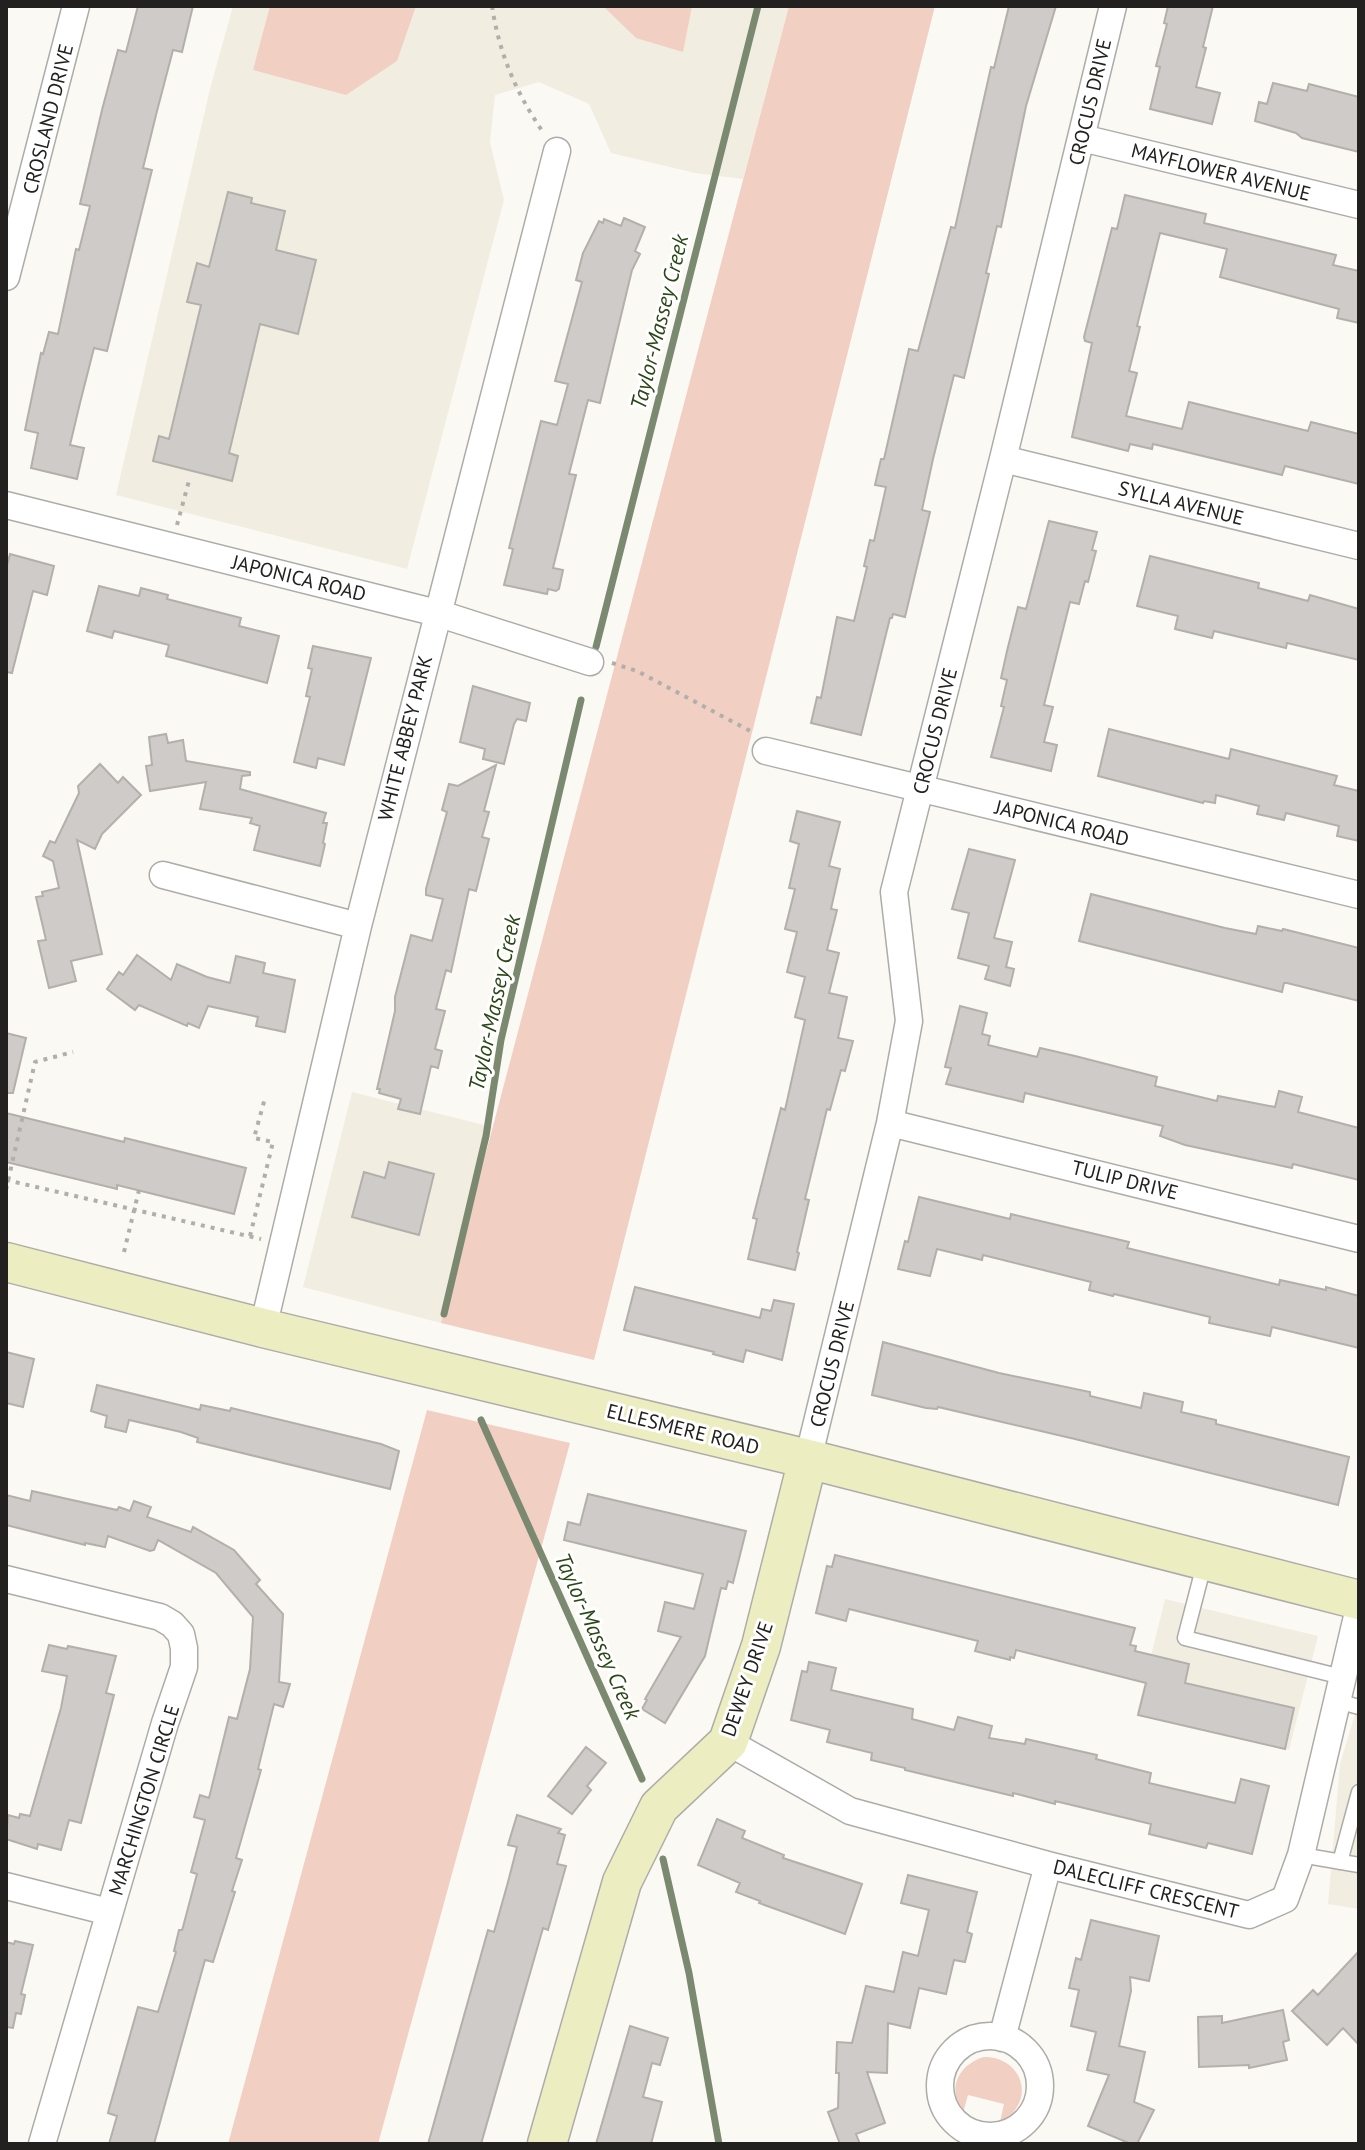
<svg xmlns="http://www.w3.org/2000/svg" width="1365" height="2150" viewBox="0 0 1365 2150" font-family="'PT Sans',sans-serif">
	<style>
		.built { fill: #f2ede1 }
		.green { fill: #f2cfc3 }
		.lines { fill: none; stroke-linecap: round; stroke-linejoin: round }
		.stream { stroke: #7b8971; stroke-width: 7 }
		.building { fill: #cfcbc8; stroke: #b3afab; stroke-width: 2 }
		.lane-casing { stroke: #aeaca8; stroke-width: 17 }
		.street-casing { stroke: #aeaca8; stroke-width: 29 }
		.secondary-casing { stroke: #aeaca8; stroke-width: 41 }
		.path { stroke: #b1afab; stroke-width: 4; stroke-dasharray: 4 6; stroke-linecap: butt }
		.lane { stroke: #fff; stroke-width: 14 }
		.street { stroke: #fff; stroke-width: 26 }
		.secondary { stroke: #ededc2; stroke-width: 38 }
		.labels { text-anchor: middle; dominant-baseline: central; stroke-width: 6; stroke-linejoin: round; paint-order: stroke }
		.street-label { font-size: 20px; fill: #22211f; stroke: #fff }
		.water-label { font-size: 22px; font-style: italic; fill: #2b4716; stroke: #fff }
	</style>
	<rect width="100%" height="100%" fill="#fbf9f4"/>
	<path class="built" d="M233,6H789L743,179L695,173L611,153L589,104L539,82L495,95L490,142L504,200L407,569L116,495L210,89Z
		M352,1092L492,1127L441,1323L303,1287Z
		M1165,1599L1318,1636L1289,1750L1137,1713Z
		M1359,1701V1909L1328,1904L1340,1764Z"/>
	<path class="green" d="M270,6H416L397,61L346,95L253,70Z
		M603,6H692L683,52L636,38Z
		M789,6H935L594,1360L441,1323Z
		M427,1410L570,1443L378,2144H228Z
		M984,2057C1024,2057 1037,2103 1000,2122L1004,2104L968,2095L963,2113C947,2090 957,2065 984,2057Z"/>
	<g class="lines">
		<path class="stream" d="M596,647L758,6
			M444,1314L486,1136L501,1040L581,700
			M481,1420L642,1779
			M663,1859L689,1973L719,2144"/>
	</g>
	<path class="building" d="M138,6H193L182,52L173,50L157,111L143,168L152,170L107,351L94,348L80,403L70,445L84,448L77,479L31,468L38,433L25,430L41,353L43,354L49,332L58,334L76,249L79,250L90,206L80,204L102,110L118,50L126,52Z
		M1009,6H1056L1026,106L1001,227L997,226L986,273L989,274L964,378L954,375L933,459L922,510L930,512L905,617L893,614L892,618H890L861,735L811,723L817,697L821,698L837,617L854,621L867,567L864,566L870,540L874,541L886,487L875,485L881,459H884L909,349L918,351L951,227L955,228L991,67L994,68Z
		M1168,6H1213L1203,47L1206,48L1196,87L1220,93L1212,124L1150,109L1160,67L1156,66L1167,24L1164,23Z
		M1273,83L1307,91L1309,84L1359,97V152L1302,138L1296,133L1255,121L1259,102L1267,104Z
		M228,192L252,198L251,203L285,211L276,250L316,260L298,334L260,324L229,453L238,456L232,481L153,461L159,436L169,439L201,305L187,302L197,263L209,267Z
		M1125,195L1206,214L1204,223L1336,255L1333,265L1359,271V323L1337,318L1339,309L1220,277L1227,249L1160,233L1137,326L1140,327L1129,371L1137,373L1126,416L1182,429L1189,402L1308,431L1311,422L1359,434V484L1285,466L1282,475L1153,444L1152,449L1130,444L1128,451L1072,437L1092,343L1085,341L1084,337L1112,228L1117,229Z
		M624,218L645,227L635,251L640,254L632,270L600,403L588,400L569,474L576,475L553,568L563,570L559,589L556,591L548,589L547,594L504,585L513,549L509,548L541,421L557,425L568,384L555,381L582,282L576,280L583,253L599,221L603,223L604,219L621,226Z
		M1049,521L1097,532L1092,550L1096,551L1088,582L1085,581L1079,604L1070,602L1044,705L1053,707L1044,742L1057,745L1051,771L991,757L1004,707L1001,706L1007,680L1001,678L1007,651L1018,607L1026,609Z
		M10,554L54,566L47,595L33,591L12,673L6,672V569Z
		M1150,556L1259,583L1258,588L1308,601L1310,595L1359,609V660L1287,643L1286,648L1214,631L1212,638L1175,629L1178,616L1137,606Z
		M99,586L139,596L141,588L168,595L167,599L241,618L239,626L279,636L267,683L166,656L169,645L114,631L112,638L87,631Z
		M313,646L371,658L344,765L318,758L316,768L294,762L310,697L306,696L312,669L308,668Z
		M473,686L530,703L526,721L517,719L514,724L504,764L483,759L485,749L460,742Z
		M1109,729L1229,759L1231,749L1337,776L1334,785L1359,791V841L1337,836L1339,826L1286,813L1284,820L1257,814L1259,806L1216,795L1215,803L1204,801L1203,803L1098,776Z
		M166,734L168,743L183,740L186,761L250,772V775L242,776L240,789L326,813L323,823H327L323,843L325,844L320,866L254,850L260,826L250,823L252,818L200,809L206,782L150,791L146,766L152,765L149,737Z
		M100,764L118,783L123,777L141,795L102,834L95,849L77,840L102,954L71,961L76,981L49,988L38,941L46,940L36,897L43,896L42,892L59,888L53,861L43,856L50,841L55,843L79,793L78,786Z
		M496,765L484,811L489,812L482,837L489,839L476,891L469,889L451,972L446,970L436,1009L445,1011L435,1049L442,1051L438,1068L431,1066L420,1114L398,1109L401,1099L379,1093L380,1089H377L395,1011V997L411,935L432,941L443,899L426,895V889L447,812L442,810L449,784L458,786Z
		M797,811L840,822L829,866L840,869L831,909L837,910L827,950L839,953L829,993L847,997L838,1038L853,1041L845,1071L841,1070L830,1110L827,1109L805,1199L809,1200L797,1252L799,1253L795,1270L748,1259L757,1219L753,1218L781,1108L785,1110L805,1020L795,1017L805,977L787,972L797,932L785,929L795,889L789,888L799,844L790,841Z
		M969,849L1015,860L994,938L1012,942L1006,967L1014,969L1010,986L985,979L989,966L958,958L969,913L952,909Z
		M1091,894L1225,928L1256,934L1258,926L1282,931L1283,929L1359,948V1001L1287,983H1284L1282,992L1079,941Z
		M137,955L171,980L177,964L207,977L230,983L236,956L265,963L263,973L295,980L285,1032L256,1026L258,1017L208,1006L199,1028L188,1023L187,1026L139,1005L135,1010L107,989L119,972L123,975Z
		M960,1006L987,1013L982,1034L990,1036L988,1045L1037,1057L1040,1048L1075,1056L1157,1077L1155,1086L1217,1101L1218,1096L1275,1107L1279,1091L1302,1097L1298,1112L1359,1128V1180L1293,1164L1292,1168L1185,1145L1160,1136L1163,1126L1025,1093L1023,1102L946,1084L951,1068L945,1067Z
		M6,1033L26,1038L13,1093H6Z
		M6,1113L124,1142L125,1138L246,1168L234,1214L117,1185V1189L6,1162Z
		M389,1162L434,1174L419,1235L352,1217L364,1172L385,1178Z
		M919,1197L1010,1219L1011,1214L1129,1242L1127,1248L1279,1285L1280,1280L1326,1290V1287L1359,1296V1348L1272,1327L1270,1336L1209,1323L1210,1317L1114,1294L1113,1296L1089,1290L1091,1282L983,1255L982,1260L937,1249L930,1276L898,1269L905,1241L908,1242Z
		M635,1287L760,1318L762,1309L771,1311L774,1300L794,1304L782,1360L746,1350L743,1362L713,1354L714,1352L624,1330Z
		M883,1342L999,1373L1090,1392V1396L1141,1408L1144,1393L1183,1402L1181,1412L1216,1420V1424L1349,1457L1338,1505L1075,1439L938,1407L937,1409L926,1408L872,1395Z
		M6,1352L34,1359L23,1407L6,1403Z
		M97,1385L200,1410L201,1405L230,1411L231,1408L381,1444L399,1451L390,1489L197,1442L198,1438L181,1432L129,1420L126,1432L105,1427L107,1416L91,1411Z
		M32,1491L117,1510L119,1507L130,1511L134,1501L151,1507L147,1517L191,1532L193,1527L234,1550L260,1580L256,1584L283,1614L279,1682L290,1684L283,1707L274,1704L258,1769L261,1770L236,1858L242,1860L232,1891L235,1892L213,1962L205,1960L154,2144H109L117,2116L108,2113L109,2109L138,2007L158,2012L176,1952L174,1951L179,1930H182L183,1927L197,1874L191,1872L205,1820L194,1817L200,1795L209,1798L229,1717L237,1719L250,1669L253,1617L216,1573L158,1540L154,1550L150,1551L108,1536L105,1547L85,1543V1545L6,1525V1495L30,1501Z
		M588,1494L746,1531L733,1583L728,1581L726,1589L721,1588L705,1656L665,1723L642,1709L647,1700L645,1699L681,1637L658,1631L665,1602L694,1609L703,1574L564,1540L568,1522L580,1525Z
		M835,1555L1135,1628L1130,1645L1136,1646L1135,1651L1189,1664L1185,1683L1294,1708L1285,1749L1138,1715L1146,1683L1016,1650L1014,1658L1010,1657V1660L975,1651L978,1641L849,1609L846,1621L816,1613L827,1566L832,1567Z
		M49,1645L67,1649L68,1646L116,1656L106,1693L114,1695L81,1823L69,1820L61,1850L38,1844L37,1849L6,1839L8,1815L19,1818L20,1814L30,1816L61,1708L67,1676L42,1671Z
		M809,1662L836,1668L831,1690L913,1709L912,1719L954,1730L958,1717L992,1726L989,1738L1025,1744L1026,1739L1097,1755L1096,1759L1151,1773L1149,1783L1235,1803L1241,1779L1269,1786L1252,1854L1208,1843L1206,1848L1149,1834L1151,1824L1055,1801V1804L1013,1793V1796L905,1770V1768L871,1760L872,1753L827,1742L830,1730L791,1720L802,1671L807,1672Z
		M586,1747L606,1763L587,1786L591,1790L572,1814L548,1796Z
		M517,1815L561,1829L558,1833L565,1835L557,1864L566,1866L548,1930L543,1928L481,2144H428L488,1930L494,1932L508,1882L517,1847L508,1845Z
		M717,1819L745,1831L742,1838L784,1855L783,1858L862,1884L845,1934L759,1903L760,1901L736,1892L740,1883L698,1865Z
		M908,1875L977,1892L967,1932L972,1934L965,1962L954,1960L946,1994L919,1988L910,2028L888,2023L887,2073L867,2072L885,2123L856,2134L860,2144H840L828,2112L838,2108L839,2073H836L837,2042L852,2043L866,1986L894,1992L903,1952L918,1956L929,1910L901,1903Z
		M1091,1920L1159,1936L1149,1981L1130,1977L1131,1991L1119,2046L1145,2052L1134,2102L1154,2110L1137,2144H1131L1088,2126L1109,2075L1087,2070L1096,2032L1071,2026L1079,1990L1069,1988L1076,1958L1081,1960Z
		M15,1941L33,1945L21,1994L25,1995L21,2014L16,2013L13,2028L6,2027V1942L14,1944Z
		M1359,1951V2045L1343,2028L1327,2045L1292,2011L1313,1990L1318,1995Z
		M1283,2010L1289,2040L1283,2042L1287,2060L1249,2068V2065L1199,2067L1198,2017L1222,2016V2023Z
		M630,2026L668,2038L660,2065L652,2063L643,2097L662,2102L651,2144H596Z"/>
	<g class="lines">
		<g class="lane-casing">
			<path id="lane" d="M1205,1561L1185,1638L1342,1677
				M1337,1701L1359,1707
				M1301,1855L1359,1865
				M1340,1862L1359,1792"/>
		</g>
		<g class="street-casing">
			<path id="street" d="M1082,138L1359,205
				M6,277L76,6
				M1003,459L1359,546
				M6,505L437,613L590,662
				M766,751L1359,895
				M163,875L358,926
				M890,1123L1359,1239
				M263,1328L358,926L557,151
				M808,1459L890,1123L909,1021L894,892L1003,459L1113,6
				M6,1579L160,1617L172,1624L181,1634L184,1648V1667L165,1723L42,2144
				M728,1742L850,1811L1048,1865L1249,1915L1285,1899L1301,1855L1359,1608
				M6,1886L109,1912
				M940 2086a50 50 0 1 1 100 0a50 50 0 1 1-100 0Z
				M1002,2038L1048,1865"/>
		</g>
		<g class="secondary-casing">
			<path id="secondary" d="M6,1262L263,1328L808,1459L1359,1600
				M547,2144L622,1882L659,1807L728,1742L761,1646L808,1459"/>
		</g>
		<path class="path" d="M492,6C499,53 516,93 543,132
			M177,525L190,477
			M612,663L637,671L754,733
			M6,1180L261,1239
			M6,1190L35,1062L73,1052
			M250,1236L273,1142L254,1138L265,1098
			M124,1252L139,1190"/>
		<use href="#lane" class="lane"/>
		<use href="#street" class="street"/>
		<use href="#secondary" class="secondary"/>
	</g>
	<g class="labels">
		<g class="street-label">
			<text transform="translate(1090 102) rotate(-77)">CROCUS DRIVE</text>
			<text transform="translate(48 119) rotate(-76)">CROSLAND DRIVE</text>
			<text transform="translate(1221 172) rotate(14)">MAYFLOWER AVENUE</text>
			<text transform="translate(1181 503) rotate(14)">SYLLA AVENUE</text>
			<text transform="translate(299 578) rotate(14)">JAPONICA ROAD</text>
			<text transform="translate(935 731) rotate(-76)">CROCUS DRIVE</text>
			<text transform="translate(405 738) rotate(-76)">WHITE ABBEY PARK</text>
			<text transform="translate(1062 823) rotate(14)">JAPONICA ROAD</text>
			<text transform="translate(1125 1180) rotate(14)">TULIP DRIVE</text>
			<text transform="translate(832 1364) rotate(-76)">CROCUS DRIVE</text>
			<text transform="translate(683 1429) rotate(14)">ELLESMERE ROAD</text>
			<text transform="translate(747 1679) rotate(-71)">DEWEY DRIVE</text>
			<text transform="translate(144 1800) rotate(-73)">MARCHINGTON CIRCLE</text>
			<text transform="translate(1146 1889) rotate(14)">DALECLIFF CRESCENT</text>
		</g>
		<g class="water-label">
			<text transform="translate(659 322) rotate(-76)">Taylor-Massey Creek</text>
			<text transform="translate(494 1003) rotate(-78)">Taylor-Massey Creek</text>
			<text transform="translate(598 1636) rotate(66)">Taylor-Massey Creek</text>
		</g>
	</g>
	<rect width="1365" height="2150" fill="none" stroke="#22211f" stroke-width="16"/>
</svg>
